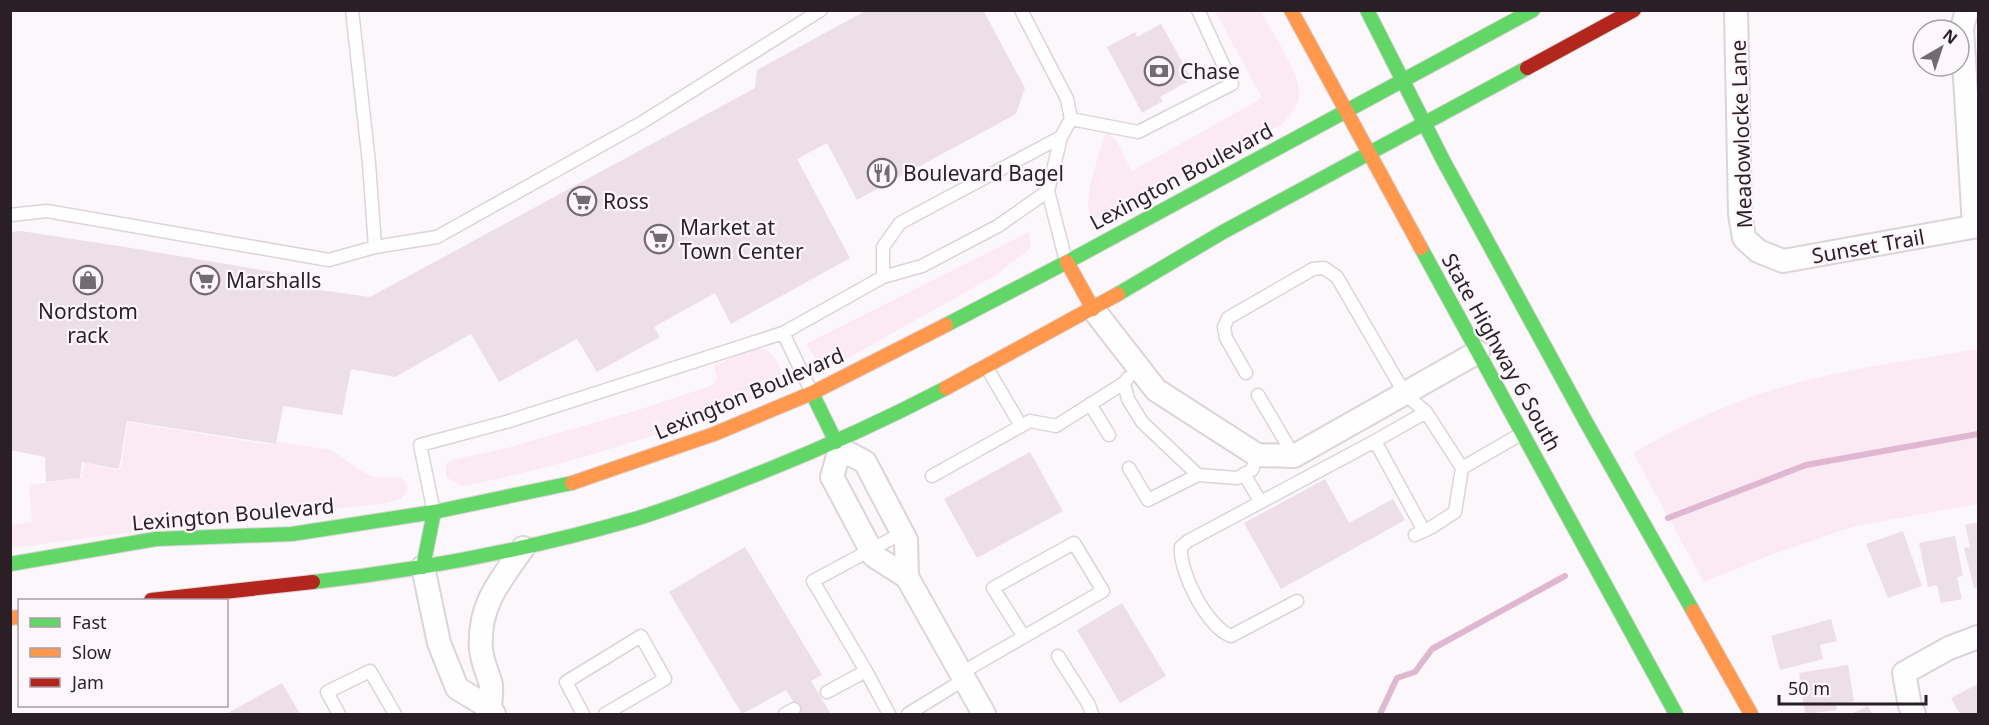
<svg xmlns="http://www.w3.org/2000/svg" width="1989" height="725" viewBox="0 0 1989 725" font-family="'Noto Sans',sans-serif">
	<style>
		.green { fill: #fbeaf4 }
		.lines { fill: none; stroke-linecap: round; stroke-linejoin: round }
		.stream { stroke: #dfb7d0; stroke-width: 6 }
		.building { fill: #eddfe7 }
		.lane-casing { stroke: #dbd4d8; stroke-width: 15 }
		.street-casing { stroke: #dbd4d8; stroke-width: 26 }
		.fast-casing { stroke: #dbd4d8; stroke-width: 16 }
		.slow-casing { stroke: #dbd4d8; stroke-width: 16 }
		.jam-casing { stroke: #dbd4d8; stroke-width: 16 }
		.lane { stroke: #fffefe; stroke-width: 12 }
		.street { stroke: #fffefe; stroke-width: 22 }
		.fast { stroke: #63d668; stroke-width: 14 }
		.slow { stroke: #ff974d; stroke-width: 14 }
		.jam { stroke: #b3261e; stroke-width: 14 }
		.labels { text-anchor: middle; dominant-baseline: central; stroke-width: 4.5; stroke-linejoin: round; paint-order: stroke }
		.poi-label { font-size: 21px; fill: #2a1f26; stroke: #fdf6fa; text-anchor: start }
		.street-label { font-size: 21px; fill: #2a1f26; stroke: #fdf6fa }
	</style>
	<rect width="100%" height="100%" fill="#fcf7fa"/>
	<path class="green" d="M1215,11H1260C1270,28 1302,77 1299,96C1298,107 1289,116 1282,124L1102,219L1090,217C1083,195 1099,157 1105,135L1108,134L1115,139L1132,171L1259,100L1261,96Z
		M1029,232L1031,248L996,275L843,361C822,365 818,365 807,346L808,343Z
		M760,348C768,350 773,354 777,362C781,369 785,381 778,387C770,395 744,402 732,407C645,440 555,468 463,486L459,485L446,477V464L452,460L507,448L635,411L713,385L717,378L714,366L738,355Z
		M1978,349V504L1855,526L1773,554L1704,582L1633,453C1682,425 1734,400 1789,385C1850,368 1915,360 1978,349Z
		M128,422L272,445L279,442L331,450L368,475L379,478L401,477L408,485L406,493L401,499L380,504L217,521L11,548L10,525L32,522L29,485L82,478L84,463L119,470L121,467Z"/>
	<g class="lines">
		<path class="stream" d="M1668,518L1806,465L1978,434
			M1380,714L1397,678L1415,672L1432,649L1565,576"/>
	</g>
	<path class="building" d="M867,10H983L1025,88L1016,114L857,200L827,143L797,159L850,258L731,324L715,293L654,327L660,337L597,372L577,339L499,382L471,334L395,377L351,369L342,415L283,406L276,444L127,421L119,469L82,462L80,478L46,482L45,457L10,450V232L21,231L125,247L309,278L306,288L370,297L755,88L757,70Z
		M1161,24L1192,79L1160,97L1163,101L1142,113L1107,47L1135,32L1137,37Z
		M1030,452L1063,511L977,558L944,499Z
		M1325,479L1349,523L1393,499L1405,520L1281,589L1244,523Z
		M1978,522V587L1974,588L1964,548L1970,547L1965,525Z
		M1903,531L1922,586L1888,598L1866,544Z
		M1955,536L1963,576L1957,577L1962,599L1941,603L1937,585L1928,587L1919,543Z
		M745,547L822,675L811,681L831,714H801L786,690L742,714L669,592Z
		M1122,603L1166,676L1120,703L1077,630Z
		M1831,619L1837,641L1820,645L1823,659L1780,670L1771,636Z
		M1848,665L1854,701L1836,705L1837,710L1805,714L1799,673Z
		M282,683L300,714H226Z
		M1978,684V714H1960L1951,698Z
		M1868,706L1872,714H1851Z"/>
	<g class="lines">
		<g class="lane-casing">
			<path id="lane" d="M352,10L369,163L375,247
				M1021,10L1067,99L1071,119L1061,137L1048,191L1066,261
				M1071,119L1138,132L1232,84L1198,10
				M10,215L47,211L329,260L375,247L437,237L641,123L821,10
				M883,277V247L900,223L1061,137
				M987,368L1021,426
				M1246,373L1226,338L1224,327L1228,318L1313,269L1324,268L1337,277L1405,394L1426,412L1462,468L1521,434
				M1128,378L1124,383L1128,399L1142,422L1198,475L1237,478L1252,470L1257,455
				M812,393L783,333L883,277L922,266L998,226L1048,191
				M1258,395L1294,456
				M1090,404L1109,435
				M1129,468L1148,500L1198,475
				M1244,474L1260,501
				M932,476L1030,421L1056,426L1124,383
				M434,512L420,445L506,422L783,333
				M1424,531L1375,441L1426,412
				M1415,535L1432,527L1455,512L1462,468
				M1297,601L1231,636C1207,627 1179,572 1181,547L1188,541L1375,441
				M1058,656L1089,705L1092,714
				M961,673L1103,591L1074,543L993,588L1024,637
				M827,692L866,671
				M339,714L327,692L370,671L395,714
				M583,714L566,682L641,636L665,679L605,714
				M785,714L794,709
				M889,714L866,671L813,581L902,533
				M908,714L965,679"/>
		</g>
		<g class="street-casing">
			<path id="street" d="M1736,10L1740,214L1744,238L1758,251L1783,261L1978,226
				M1967,10L1962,28L1974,226
				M1093,309L1156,390L1257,455L1294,456L1478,352
				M836,442L840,449L865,462L906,540L907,577L984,714
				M840,449L832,477L838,488L874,556L907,577
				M423,567L439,643L457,688L490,708L494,714
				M490,708C490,701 492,692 491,685C488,673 482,662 481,649C478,605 500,581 523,548
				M1914,714L1910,706L1904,673L1949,648L1978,637"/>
		</g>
		<g class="fast-casing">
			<path id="fast" d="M1367,10L1443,160L1586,422L1693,611
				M1421,248L1676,714
				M1118,294L1223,232L1527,68
				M946,325L1067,262L1533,10
				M812,393L836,442
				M10,564L156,539L292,534L434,512L572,483
				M423,567L434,512
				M313,582C422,570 530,549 635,519C671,508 707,494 742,480C812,453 879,423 946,388"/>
		</g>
		<g class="slow-casing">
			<path id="slow" d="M1291,10L1421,248
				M1067,262L1093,309
				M946,388L1118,294
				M572,483L714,434L812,393L946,325
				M1693,611L1751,714
				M10,618L20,617"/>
		</g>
		<g class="jam-casing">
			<path id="jam" d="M1527,68L1634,10
				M151,600L313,582"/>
		</g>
		<use href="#lane" class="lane"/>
		<use href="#street" class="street"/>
		<use href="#fast" class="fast"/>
		<use href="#slow" class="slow"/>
		<use href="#jam" class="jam"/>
	</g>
	<defs>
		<g id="bank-ring" transform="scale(1.5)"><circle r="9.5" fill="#fdf6fa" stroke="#746b70" stroke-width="1.5"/><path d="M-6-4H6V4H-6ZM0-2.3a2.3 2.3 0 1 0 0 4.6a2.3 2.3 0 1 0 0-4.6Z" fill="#746b70"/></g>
		<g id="restaurant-ring" transform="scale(1.5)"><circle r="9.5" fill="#fdf6fa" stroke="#746b70" stroke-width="1.5"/><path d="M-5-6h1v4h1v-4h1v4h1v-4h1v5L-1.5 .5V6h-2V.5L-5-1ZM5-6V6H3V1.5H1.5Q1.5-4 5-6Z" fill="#746b70"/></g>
		<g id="supermarket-ring" transform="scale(1.5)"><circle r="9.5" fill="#fdf6fa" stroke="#746b70" stroke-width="1.5"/><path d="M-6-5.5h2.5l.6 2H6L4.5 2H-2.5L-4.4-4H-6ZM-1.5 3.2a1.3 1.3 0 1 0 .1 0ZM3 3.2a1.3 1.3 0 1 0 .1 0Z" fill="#746b70"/></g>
		<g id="shop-ring" transform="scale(1.5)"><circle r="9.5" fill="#fdf6fa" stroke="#746b70" stroke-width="1.5"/><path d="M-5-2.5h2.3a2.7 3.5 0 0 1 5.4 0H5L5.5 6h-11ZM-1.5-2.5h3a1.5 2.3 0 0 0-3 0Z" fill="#746b70"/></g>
	</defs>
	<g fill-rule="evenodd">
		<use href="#bank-ring" x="1159" y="71"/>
		<use href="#restaurant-ring" x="882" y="173"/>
		<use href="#supermarket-ring" x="582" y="201"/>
		<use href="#supermarket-ring" x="659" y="239"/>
		<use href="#shop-ring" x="88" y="280"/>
		<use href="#supermarket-ring" x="205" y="280"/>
	</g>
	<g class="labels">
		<g class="poi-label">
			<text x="1180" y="71">Chase</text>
			<text x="903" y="173">Boulevard Bagel</text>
			<text x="603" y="201">Ross</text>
			<text x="680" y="227">Market at<tspan x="680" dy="24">Town Center</tspan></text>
			<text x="226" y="280">Marshalls</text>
			<text x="88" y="311" text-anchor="middle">Nordstom<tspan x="88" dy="24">rack</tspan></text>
		</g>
		<g class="street-label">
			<text transform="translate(1741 134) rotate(-92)">Meadowlocke Lane</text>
			<text transform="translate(1181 176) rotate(-28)">Lexington Boulevard</text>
			<text transform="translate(1868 246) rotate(-10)">Sunset Trail</text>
			<text transform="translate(1502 352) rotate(61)">State Highway 6 South</text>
			<text transform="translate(749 393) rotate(-23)">Lexington Boulevard</text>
			<text transform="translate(233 514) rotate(-5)">Lexington Boulevard</text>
		</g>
	</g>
	<rect width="1989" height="725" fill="none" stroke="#2a1f26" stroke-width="24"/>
	<rect x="18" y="599" width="210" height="108" fill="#fdf6fa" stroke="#a9a0a5" stroke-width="1.5"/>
	<rect x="30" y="618" width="30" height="9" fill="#63d668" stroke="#a9a0a5" stroke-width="1.5"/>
	<text x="72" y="629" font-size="18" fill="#2a1f26">Fast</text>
	<rect x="30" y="648" width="30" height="9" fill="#ff974d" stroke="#a9a0a5" stroke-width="1.5"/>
	<text x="72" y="659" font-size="18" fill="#2a1f26">Slow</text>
	<rect x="30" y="678" width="30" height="9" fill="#b3261e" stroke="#a9a0a5" stroke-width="1.5"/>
	<text x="72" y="689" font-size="18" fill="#2a1f26">Jam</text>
	<g transform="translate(1941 48) rotate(39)"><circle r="28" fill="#fdf6fa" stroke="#a9a0a5" stroke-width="1.5"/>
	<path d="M0-4.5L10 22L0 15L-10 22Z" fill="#746b70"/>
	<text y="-9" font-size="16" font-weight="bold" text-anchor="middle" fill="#2a1f26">N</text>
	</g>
	<path d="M1779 695v9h147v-9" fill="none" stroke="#2a1f26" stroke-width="3"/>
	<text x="1788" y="695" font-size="18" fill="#2a1f26" stroke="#fdf6fa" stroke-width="4.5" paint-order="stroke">50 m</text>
</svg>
